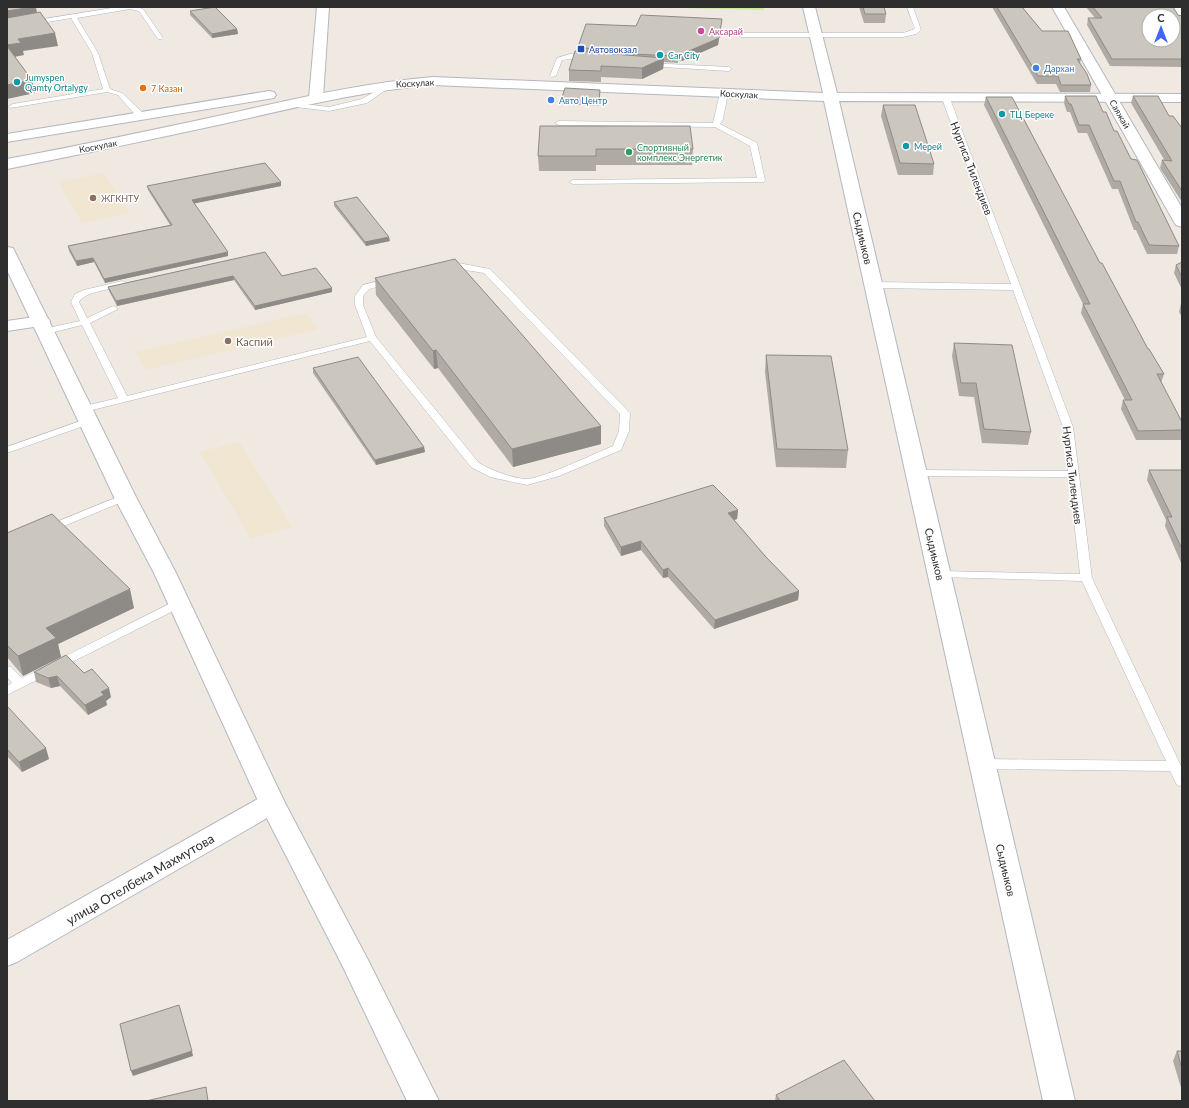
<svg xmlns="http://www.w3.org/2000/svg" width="1189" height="1108" viewBox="0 0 1189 1108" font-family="Lato,sans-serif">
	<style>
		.education { fill: #f0e6d1 }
		.pitch { fill: #c9ec9a }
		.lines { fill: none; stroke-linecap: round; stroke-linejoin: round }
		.service-casing { stroke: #b4b7c1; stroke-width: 1 }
		.minor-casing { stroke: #b4b7c1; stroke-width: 2 }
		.tertiary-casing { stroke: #b4b7c1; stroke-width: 2 }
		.service { fill: #fff; fill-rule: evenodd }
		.minor { fill: #fff; fill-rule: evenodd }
		.tertiary { fill: #fff; fill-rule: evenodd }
		.wall { fill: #afaba4 }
		.shaded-wall { fill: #8e8b86 }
		.building { fill: #cbc7bf; stroke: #8e8b86; fill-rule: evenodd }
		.hotel-dot { fill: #d1479c; stroke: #fff; stroke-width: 1.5 }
		.transit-dot { fill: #1a4fb4; stroke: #fff; stroke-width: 1.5 }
		.culture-dot { fill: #0f9aa8; stroke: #fff; stroke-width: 1.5 }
		.shop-dot { fill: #3f7fe0; stroke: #fff; stroke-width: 1.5 }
		.food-dot { fill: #e8710a; stroke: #fff; stroke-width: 1.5 }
		.leisure-dot { fill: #2e9e5b; stroke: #fff; stroke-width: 1.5 }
		.education-dot { fill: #8d6e63; stroke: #fff; stroke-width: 1.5 }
		.labels { text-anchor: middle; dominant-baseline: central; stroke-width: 3; stroke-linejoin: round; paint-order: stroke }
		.far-hotel-label { font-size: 9px; fill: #b23c85; stroke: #fff; text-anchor: start }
		.far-transit-label { font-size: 9px; fill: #164399; stroke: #fff; text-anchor: start }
		.far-culture-label { font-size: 9px; fill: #0d838f; stroke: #fff; text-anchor: start }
		.far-shop-label { font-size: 9px; fill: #366cbe; stroke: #fff; text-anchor: start }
		.far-street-label { font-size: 9px; fill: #2e2e2e; stroke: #fff }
		.far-food-label { font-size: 9px; fill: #c56008; stroke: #fff; text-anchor: start }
		.far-leisure-label { font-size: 9px; fill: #27864d; stroke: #fff; text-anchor: start }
		.far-education-label { font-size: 9px; fill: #785e54; stroke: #fff; text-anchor: start }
		.street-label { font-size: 11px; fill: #2e2e2e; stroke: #fff }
		.education-label { font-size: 11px; fill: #785e54; stroke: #fff; text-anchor: start }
		.near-street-label { font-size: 13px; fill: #2e2e2e; stroke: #fff }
	</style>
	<rect width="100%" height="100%" fill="#efe9e1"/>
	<path class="education" d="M104,173L130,213L82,223L58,182Z
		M306,313L318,329L146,370L136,352Z
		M239,442L292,527L251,539L200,452Z"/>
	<path class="pitch" d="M640,7H763L764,10Z"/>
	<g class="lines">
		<g class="service-casing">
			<path id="service" d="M118,7H137L143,9L163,38L162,39H158L139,11L130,9L77,18L98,53L110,89L122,93L143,113V117H137L118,95L107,92L10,108L9,106L13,104L103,89L92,53L71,18L7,29V25Z
				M907,7H913L921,30L916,34L903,37H741L738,35L741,33H903L915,29Z
				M570,54L588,55L591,57C586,61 570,58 562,60L556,76L551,77L550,76L557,58Z
				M648,63L729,67L732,69L729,71L646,66V64Z
				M389,83L391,84V86L367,103L329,111L288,106L284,104L288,102L329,107L362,99Z
				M724,91L728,93L723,119L720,124L757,143L765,180L764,182L573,184L569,182L573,180L757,178L750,146L715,127L559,125L555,123L559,121L713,123L720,93Z
				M945,94L949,96L1073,427L1092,578L1182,768V787L1177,785L1170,771L982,769L977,767L976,764L977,761L982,759L1166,761L1082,581L939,577L935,576L933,574L935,572L939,571L1080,574L1069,477L916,476L911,473L916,470L1068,471L1063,427L1013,290L874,288L870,285L874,282L1011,284L941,96Z
				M453,262L490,269L628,411L630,413L629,431L621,450L559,476L527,485L490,477L471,467L370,341L84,412L79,409L81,407L118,398L82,325L46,334L41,331L43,329L80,321L71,302L75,294L84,290L122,281L125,282L126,284L125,286C113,289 85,291 79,302L87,318L111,307L114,306L118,309L90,323L127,396L367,337L355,305V296L363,285ZM453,268L484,273L620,414L619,431L613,446C595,453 541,480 525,479C509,477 493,471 479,463L376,337L363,305V296L369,289Z
				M89,418L92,419L94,421L92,423L7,453V447Z
				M125,494L129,495L130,497L129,499L52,531H44L43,529L44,527Z
				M179,599L183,600L185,603L183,606L7,695V686L12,683L7,677V666L11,667L22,678Z"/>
		</g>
		<g class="minor-casing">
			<path id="minor" d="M317,7H329L323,98L321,101L316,102L311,101L309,98Z
				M1052,7H1064L1182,208V227L1176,225L1174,222Z
				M1168,7H1180L1182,9V22L1178,21Z
				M41,316L47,317L50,321L47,325L7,331V321Z
				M272,793L281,796L285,803L281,810L17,962L7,966V940L263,796Z"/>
		</g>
		<g class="tertiary-casing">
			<path id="tertiary" d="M803,7H815L837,93L1182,94V102L839,101L1075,1101H1043L824,101L433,85C359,91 290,109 218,125C148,140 78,155 7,169V159C78,146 148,131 218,116C290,100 360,83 433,77L823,93Z
				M269,91L274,92L276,95L274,98L7,142V134Z
				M7,247L13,248L15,252L136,497L176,573L285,803L367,958L439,1101H407L343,967L259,803L154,573L114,497L7,270Z"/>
		</g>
		<use href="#service" class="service"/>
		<use href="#minor" class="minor"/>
		<use href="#tertiary" class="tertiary"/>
	</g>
	<path class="wall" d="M859,7H884L886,14L885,23H864Z
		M992,7H1022L1042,31L1081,59L1080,64L1091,85L1090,92H1060L1056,84H1037Z
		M1086,7H1173L1178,15L1182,16V67L1110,66L1087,25L1088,18H1095Z
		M190,11L237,29L238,34L212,38L190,15Z
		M636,26H721L718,45L682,61H678V63L664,62L663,69L642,79L601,77V82L569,81V70L578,51V47Z
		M600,90L599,106L561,104V100Z
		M1065,96L1103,112L1131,159L1179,246L1177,254H1147L1136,230H1134L1118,189H1112L1087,133H1078L1070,112H1067L1064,103Z
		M1133,96L1169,116L1182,128V202L1160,168L1162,160L1165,161L1131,103Z
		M986,97L1100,263L1148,349L1164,374L1161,383L1182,422V440H1136L1121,409L1123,400H1125L1081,313L1083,304L984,105Z
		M883,105L934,164L933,175H898L881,116Z
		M540,126L693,149L692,165H596V171H539L538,156Z
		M281,182V186L194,203L228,256L105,283L94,262L77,266L69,251L68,246L170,225L148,190L147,186Z
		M334,202L390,241L366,246L334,206Z
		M265,252L282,276L332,288V292L255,310L234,280L117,306L109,291L108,287Z
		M1182,262V290L1174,273L1176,265Z
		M375,278L601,426V444L513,467L438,368L434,369L376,295Z
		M1181,303H1182V317L1179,312Z
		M954,343L1031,432L1028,445L982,443L974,397L959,396L952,356Z
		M766,355L848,450L846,468L776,467L765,372Z
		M313,368L424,447L425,452L376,465L313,373Z
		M1149,470H1182V565L1165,526L1166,520L1147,480Z
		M738,510L737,519L734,520L766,557L799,591L798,600L714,629L668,577L663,578L641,550L621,556L604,526V518Z
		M7,533L134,608L58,644L61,657L23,676L7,657Z
		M34,672L84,673L111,697L106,701L107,705L88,715L60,686L51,688L36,682Z
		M7,706L49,759L22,772L7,756Z
		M1177,1051H1182V1091L1173,1061Z
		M776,1095L875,1101H775Z"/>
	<path class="shaded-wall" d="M32,7H36L38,18L7,24V11Z
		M722,19L718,45L682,61V54Z
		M237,29L238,34L212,38V34Z
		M55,33L58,46L23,51L24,55L9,58L7,48V45L18,39Z
		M664,58L663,69L642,79V68Z
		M32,80L35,93L7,99V85Z
		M281,182V186L192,204V200Z
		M389,237L390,241L366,246L365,242Z
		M228,252V256L105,283L104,279Z
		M93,258L94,262L77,266L76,261Z
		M233,276L234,280L117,306L116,301Z
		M332,288V292L255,310V306Z
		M436,350L438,368L434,369L433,351Z
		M601,426V444L513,467L512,449Z
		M424,447L425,452L376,465L375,460Z
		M738,510L737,519L728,522V513Z
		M641,541V550L621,556V547Z
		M668,568V577L663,578V570Z
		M130,589L134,608L58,644L61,657L23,676L18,656L46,628Z
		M799,591L798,600L714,629L715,620Z
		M57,676L60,686L51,688L48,678Z
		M109,688L111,697L106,701L107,705L88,715L85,705L101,692Z
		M46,748L49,759L22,772L19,762Z
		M192,1051L193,1056L133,1076L131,1071Z"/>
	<path class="building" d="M7,7H32L7,11Z
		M215,7L237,29L212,34L190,11Z
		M863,7H884L886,14H865Z
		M997,7H1022L1042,31H1068L1081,59H1077L1087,74L1091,85H1061L1058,76H1038Z
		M1093,7H1173L1178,15L1182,16V59H1112L1088,18H1102ZM1149,16H1173V40H1149Z
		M40,12L55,33L18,39L21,43L7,45V18Z
		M641,15L722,19L719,38L682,54H679L678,56L630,54L578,47L586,24L636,26Z
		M7,46L32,80L7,85Z
		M575,51L664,58L642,68L601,66V71L569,70Z
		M565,88L600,90L599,102L561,100Z
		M1065,96H1096L1103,112H1106L1114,131H1117L1131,159L1137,160L1179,246L1149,245L1138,222H1136L1120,181H1114L1089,125H1079L1071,104H1069Z
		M1133,96H1158L1169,116H1173L1182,128V191L1162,160L1172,161Z
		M986,97H1012L1100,263H1102L1148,349H1149L1164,374H1157L1182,422V430L1138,431L1123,400H1132L1083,304H1090Z
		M883,105H915L934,164L900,163Z
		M540,126H690L693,149H596V156H538Z
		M265,163L281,182L192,200L228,252L104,279L93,258L76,261L68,246L172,225L147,186Z
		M357,197L389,237L365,242L334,202Z
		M265,252L282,276L316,268L332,288L255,306L233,276L116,301L108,287Z
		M455,259L512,323L601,426L512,449L436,350L433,351L375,278Z
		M1182,262V277L1176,265Z
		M954,343L1012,345L1031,432L984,429L976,383H961Z
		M766,355L831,356L848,450L777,449Z
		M358,357L424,447L375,460L313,368Z
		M1149,470H1182V549L1167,517H1172Z
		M713,485L738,510L728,513L766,557L799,591L715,620L668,568L663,570L641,541L621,547L604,518Z
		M52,514L130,589L46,628L56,638L18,656L7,645V533Z
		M66,655L84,673L92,669L109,688L101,692L104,695L85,705L57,676L48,678L34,672Z
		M7,706L46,748L19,762L7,749Z
		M179,1005L192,1051L131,1071L120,1024Z
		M1177,1051H1182V1069Z
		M844,1060L875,1101H780L776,1095Z
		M206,1087L208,1101H146Z"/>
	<circle class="hotel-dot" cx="701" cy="31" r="4"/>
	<rect class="transit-dot" x="577" y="45" width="8" height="8" rx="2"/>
	<g class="culture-dot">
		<circle cx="660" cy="55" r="4"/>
		<circle cx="17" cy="82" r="4"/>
		<circle cx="1002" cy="114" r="4"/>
		<circle cx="906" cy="146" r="4"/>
	</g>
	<g class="shop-dot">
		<circle cx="1036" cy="68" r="4"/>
		<circle cx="551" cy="100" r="4"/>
	</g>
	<circle class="food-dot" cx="143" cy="88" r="4"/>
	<circle class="leisure-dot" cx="629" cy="152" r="4"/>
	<g class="education-dot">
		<circle cx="93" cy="198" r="4"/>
		<circle cx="228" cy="341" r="4"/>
	</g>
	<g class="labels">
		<g class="far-hotel-label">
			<text x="709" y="31">Аксарай</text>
		</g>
		<g class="far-transit-label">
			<text x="589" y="49">Автовокзал</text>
		</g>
		<g class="far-culture-label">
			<text x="668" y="55">Car City</text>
			<text x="25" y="77">Jumyspen<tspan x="25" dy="10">Qamty Ortalygy</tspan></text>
			<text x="1010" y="114">ТЦ Береке</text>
			<text x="914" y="146">Мерей</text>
		</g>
		<g class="far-shop-label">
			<text x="1044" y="68">Дархан</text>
			<text x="559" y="100">Авто Центр</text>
		</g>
		<g class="far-street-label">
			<text transform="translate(415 83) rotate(-3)">Коскулак</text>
			<text transform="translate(739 94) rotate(3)">Коскулак</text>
			<text transform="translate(1120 114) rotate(60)">Саяжай</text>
			<text transform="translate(98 146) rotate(-11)">Коскулак</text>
		</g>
		<g class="far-food-label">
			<text x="151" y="88">7 Казан</text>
		</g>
		<g class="far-leisure-label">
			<text x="637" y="147">Спортивный<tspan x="637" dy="10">комплекс Энергетик</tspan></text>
		</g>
		<g class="far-education-label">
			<text x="101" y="198">ЖГКНТУ</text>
		</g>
		<g class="street-label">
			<text transform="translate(972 168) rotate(69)">Нургиса Тилендиев</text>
			<text transform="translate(863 238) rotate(77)">Сыдиыков</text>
			<text transform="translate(1073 475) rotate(83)">Нургиса Тилендиев</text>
			<text transform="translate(935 554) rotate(77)">Сыдиыков</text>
			<text transform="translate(1006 870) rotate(77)">Сыдиыков</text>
		</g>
		<g class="education-label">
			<text x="236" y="341">Каспий</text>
		</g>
		<g class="near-street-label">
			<text transform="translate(140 879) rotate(-30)">улица Отелбека Махмутова</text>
		</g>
	</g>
	<rect width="1189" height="1108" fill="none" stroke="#2e2e2e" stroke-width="16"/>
	<g transform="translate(1161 28)"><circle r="19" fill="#ffffff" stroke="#ababab"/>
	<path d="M0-3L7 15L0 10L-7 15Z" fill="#4264fb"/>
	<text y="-6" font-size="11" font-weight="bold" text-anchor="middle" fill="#2e2e2e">С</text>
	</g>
</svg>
